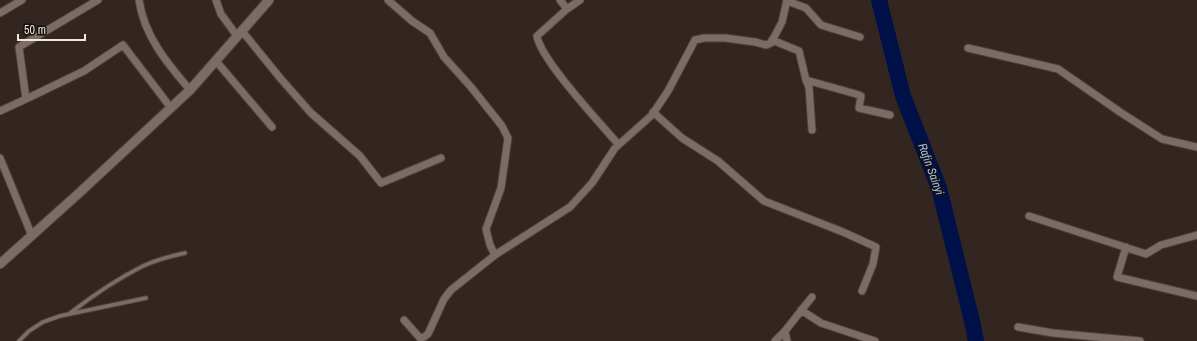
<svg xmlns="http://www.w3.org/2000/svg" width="1197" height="341" viewBox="0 0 1197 341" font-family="'Archivo Narrow',sans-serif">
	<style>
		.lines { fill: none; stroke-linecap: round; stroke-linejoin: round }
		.river { stroke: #001149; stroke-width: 16 }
		.service-casing { stroke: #4e423d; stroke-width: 5.5 }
		.minor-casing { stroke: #4e423d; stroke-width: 9 }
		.tertiary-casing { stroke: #4e423d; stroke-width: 11 }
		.service { stroke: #7d6c65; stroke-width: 3.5 }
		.minor { stroke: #7d6c65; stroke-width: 7 }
		.tertiary { stroke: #7d6c65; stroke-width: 9 }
		.labels { text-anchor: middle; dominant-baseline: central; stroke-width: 3; stroke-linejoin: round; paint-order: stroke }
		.water-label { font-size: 12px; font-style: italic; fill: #a3c1f6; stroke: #16100d }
	</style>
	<rect width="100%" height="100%" fill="#33251f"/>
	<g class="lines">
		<path class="river" d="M879,0L903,96L939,188L973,325L976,341"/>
		<g class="service-casing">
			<path id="service" d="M69,314C92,296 117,279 143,266C156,260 171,256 185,253
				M19,341L29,331L43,322L60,316L146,298"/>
		</g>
		<g class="minor-casing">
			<path id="minor" d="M139,0C144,36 167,63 190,90
				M216,0L221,14L237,36
				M388,0L412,21L430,33L444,57L471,87L502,126L508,138L501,188L486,229L490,245L495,255
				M560,0L567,9
				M580,0L567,9L537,36C540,59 601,124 618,144
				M787,1L806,8L821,25L860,37
				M0,13L22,0
				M242,31L281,79L311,113L360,156L381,183L441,158
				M772,40L799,51L806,80L809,87L812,130
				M968,48L1058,69L1120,112L1162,139L1197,147
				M216,61L272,127
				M806,80L856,94L861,96L859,108L890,115
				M26,99L19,47L98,0
				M0,111L26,99L84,71L123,45L171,108
				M653,112L682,138L718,161L764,201L843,232L876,247L873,264L862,291
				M0,158L32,236
				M1029,216L1146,254L1161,245L1197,235
				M1126,247L1117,277L1197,296
				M801,310L821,323L875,341
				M404,320L420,338L424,337L428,334L444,299L451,290L495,255L570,207L592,183L615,148L652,115L668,91L695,40L704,38H725L755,42L766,45L771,43L782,22L787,0
				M1018,327L1053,333L1140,341
				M785,331L787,341
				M775,341L785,331L812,297"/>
		</g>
		<g class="tertiary-casing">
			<path id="tertiary" d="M0,264L78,194L190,90L269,0"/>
		</g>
		<use href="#service" class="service"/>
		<use href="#minor" class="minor"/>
		<use href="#tertiary" class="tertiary"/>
	</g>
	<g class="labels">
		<g class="water-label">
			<text transform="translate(931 169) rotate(70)">Rafin Sainyi</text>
		</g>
	</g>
	<path d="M18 34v6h67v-6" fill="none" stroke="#f1e7e3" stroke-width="2"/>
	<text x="24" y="34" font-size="12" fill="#f1e7e3" stroke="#16100d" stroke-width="3" paint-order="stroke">50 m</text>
</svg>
